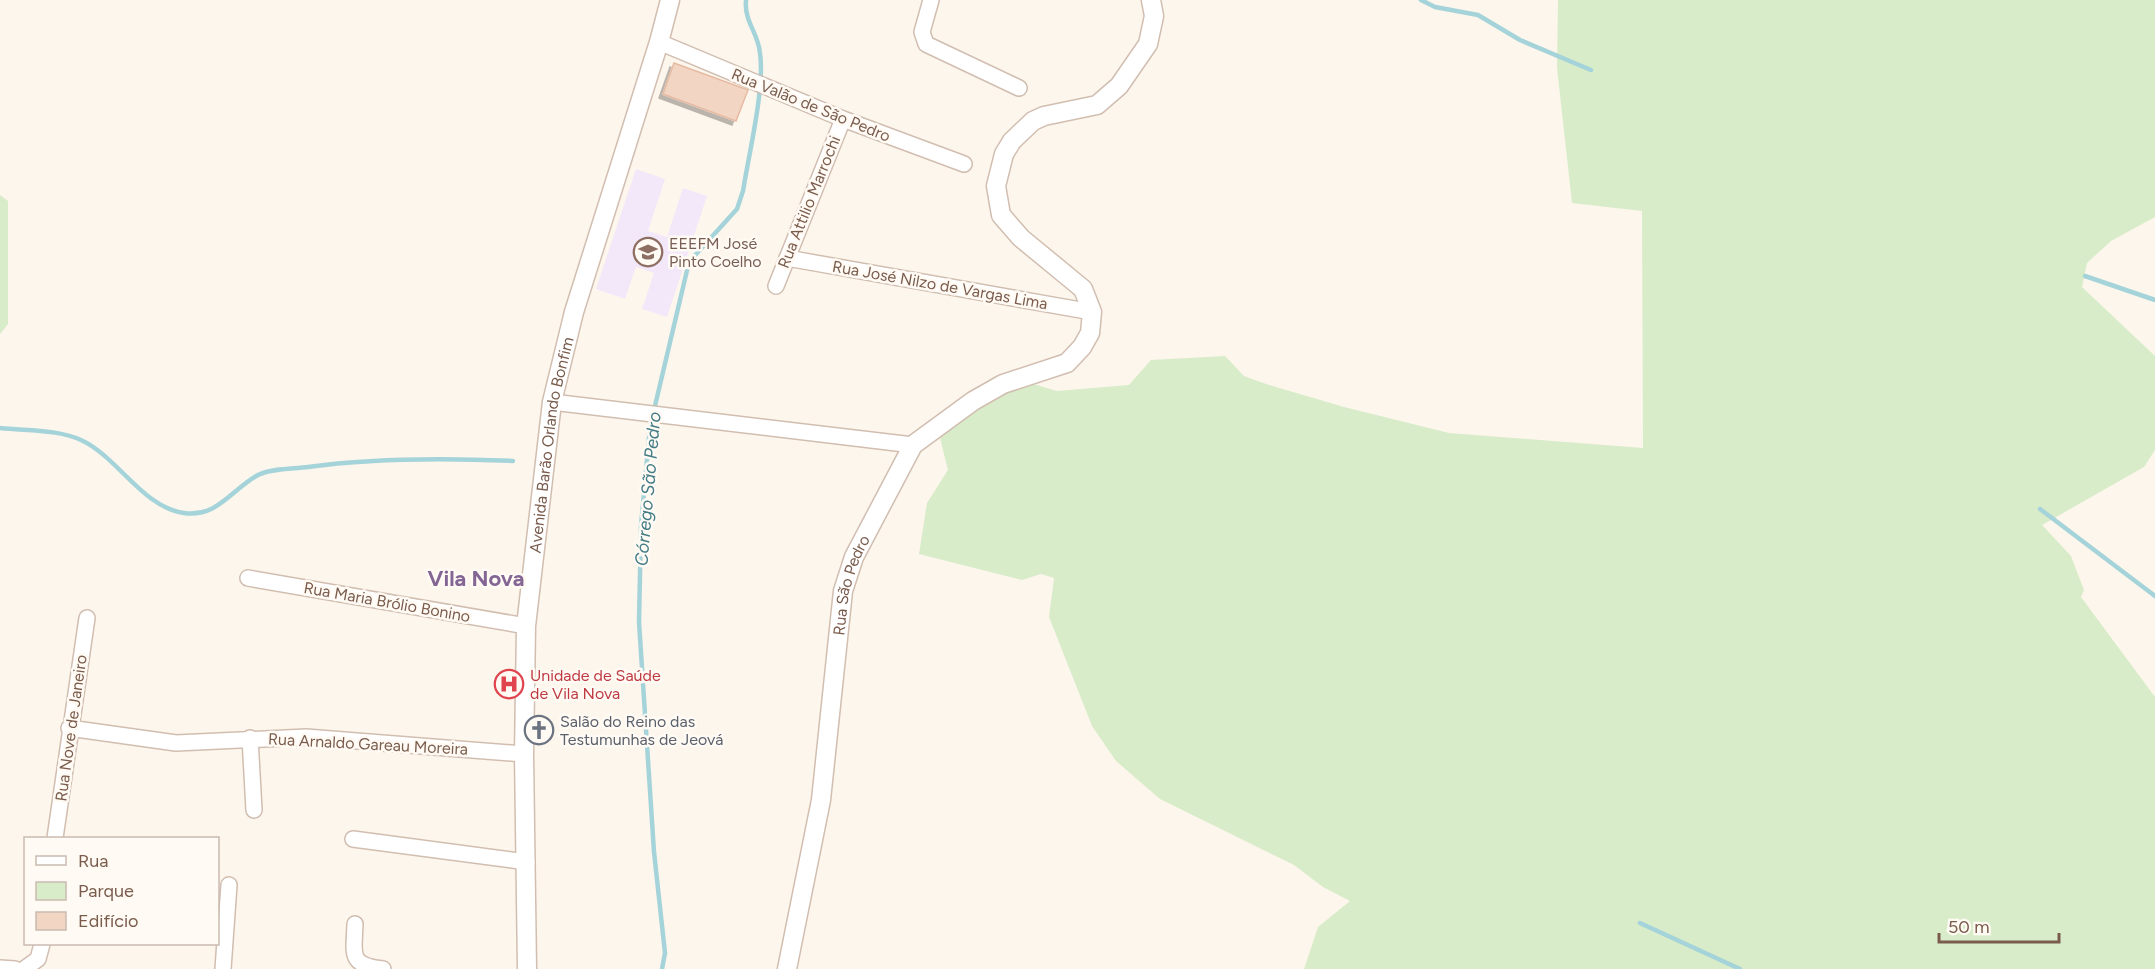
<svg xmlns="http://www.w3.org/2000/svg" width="2155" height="969" viewBox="0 0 2155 969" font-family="Figtree,sans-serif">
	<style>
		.education { fill: #f3e8fa }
		.green { fill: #d8ecc9 }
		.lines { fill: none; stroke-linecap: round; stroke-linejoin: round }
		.stream { stroke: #a5d3da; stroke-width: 4.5 }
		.building { fill: #f3d5c3; stroke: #e6bba3; stroke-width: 1.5; filter: url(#shadow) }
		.minor-casing { stroke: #d1beb0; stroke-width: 18 }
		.tertiary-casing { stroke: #d1beb0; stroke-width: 21 }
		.minor { stroke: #fff; stroke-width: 15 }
		.tertiary { stroke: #fff; stroke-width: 18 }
		.labels { text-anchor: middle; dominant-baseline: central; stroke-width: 5; stroke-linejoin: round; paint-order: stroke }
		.street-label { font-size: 16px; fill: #7a5c4d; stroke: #fffaf3 }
		.education-label { font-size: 16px; fill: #785e54; stroke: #fffaf3; text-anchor: start }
		.health-label { font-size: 16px; fill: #be3a42; stroke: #fffaf3; text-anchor: start }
		.worship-label { font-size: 16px; fill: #5b616d; stroke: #fffaf3; text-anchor: start }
		.water-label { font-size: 18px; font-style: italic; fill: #437c86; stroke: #fffaf3 }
		.district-label { font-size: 22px; font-weight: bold; fill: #846695; stroke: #fffaf3 }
	</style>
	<defs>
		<filter id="shadow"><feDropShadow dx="-4" dy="4" stdDeviation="0" flood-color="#0004"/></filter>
	</defs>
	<rect width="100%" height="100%" fill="#fdf6ec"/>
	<path class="education" d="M636,169L665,179L648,231L667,237L683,188L707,196L667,317L642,309L654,273L636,267L625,299L596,289Z"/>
	<path class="green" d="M1558,0H2155V217L2111,241L2087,263L2082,287L2155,356V450L2144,467L2042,525L2071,556L2084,590L2081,597L2155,697V969H1304L1318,927L1350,901L1323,887L1294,865L1160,799L1116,761L1092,726L1049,617L1054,578L1041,574L1022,580L919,554L927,503L948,470L938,430L1020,380L1057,391L1129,385L1151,360L1225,356L1244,376L1266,384L1344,407L1449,433L1643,448L1642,211L1572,203L1557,68Z
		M0,195L8,201V324L0,334Z"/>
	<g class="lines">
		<path class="stream" d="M1421,0L1435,7L1478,15L1520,40L1591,70
			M2085,276L2155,300
			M0,428C26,431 57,429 81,440C118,457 142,507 184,513C217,518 232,489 258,475C273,468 292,469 308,467C375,458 445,458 513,461
			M2040,509L2155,596
			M1640,923L1740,969
			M662,969L665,953L654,852L639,622L641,526L650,427L689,262L737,209L743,191C749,153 765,88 760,53C758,32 744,22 746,0"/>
	</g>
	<path class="building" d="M674,63L748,90L736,121L663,94Z"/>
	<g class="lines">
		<g class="minor-casing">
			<path id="minor" d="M931,0L922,32L926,44L1019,88
				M659,42L843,119L964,164
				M787,258L1092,312
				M776,286L843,119
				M552,402L913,445
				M248,578L526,626
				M69,728L176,743L306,737L524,754
				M250,738L254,810
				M55,838L87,618
				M353,839L527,862
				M355,924C354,954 348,965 383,969
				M0,968L15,969
				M24,969L38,959L42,944
				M223,969L229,885"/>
		</g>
		<g class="tertiary-casing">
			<g id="tertiary">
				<path id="s1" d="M527,969L524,754L526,626L552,402L574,312L659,42L670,0"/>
				<path id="s2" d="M787,969L821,800L843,591L854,557L913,445L973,401L1003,384L1067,363L1082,347L1090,333L1092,312L1083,289L1021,238L1001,215L996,186L1004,154L1012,141L1033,121L1044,116L1097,105L1119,86L1148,44L1154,16L1151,0"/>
			</g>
		</g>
		<use href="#minor" class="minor"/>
		<use href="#tertiary" class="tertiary"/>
	</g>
	<defs>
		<g id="school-ring" transform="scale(1.5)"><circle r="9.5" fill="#fffaf3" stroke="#8d6e63" stroke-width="1.5"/><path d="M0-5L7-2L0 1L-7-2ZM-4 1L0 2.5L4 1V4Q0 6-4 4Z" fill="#8d6e63"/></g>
		<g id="hospital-ring" transform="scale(1.5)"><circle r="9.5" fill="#fffaf3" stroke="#e0444e" stroke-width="1.5"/><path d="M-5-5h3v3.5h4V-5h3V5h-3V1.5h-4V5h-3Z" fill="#e0444e"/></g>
		<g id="church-ring" transform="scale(1.5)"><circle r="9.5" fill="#fffaf3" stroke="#6b7280" stroke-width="1.5"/><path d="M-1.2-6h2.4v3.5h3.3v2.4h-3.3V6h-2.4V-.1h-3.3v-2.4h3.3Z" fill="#6b7280"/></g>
	</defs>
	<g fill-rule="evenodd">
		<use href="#school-ring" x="648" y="252"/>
		<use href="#hospital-ring" x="509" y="684"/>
		<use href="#church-ring" x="539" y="730"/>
	</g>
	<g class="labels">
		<g class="street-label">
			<text transform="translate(811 105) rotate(22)">Rua Valão de São Pedro</text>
			<text transform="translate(809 202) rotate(-68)">Rua Attilio Marrochi</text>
			<text transform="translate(940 285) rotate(10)">Rua José Nilzo de Vargas Lima</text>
			<text stroke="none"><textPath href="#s1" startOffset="526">Avenida Barão Orlando Bonfim</textPath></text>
			<text stroke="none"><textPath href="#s2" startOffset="390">Rua São Pedro</textPath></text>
			<text transform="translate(387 602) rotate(10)">Rua Maria Brólio Bonino</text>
			<text transform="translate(71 728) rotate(-82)">Rua Nove de Janeiro</text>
			<text transform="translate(368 744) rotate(3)">Rua Arnaldo Gareau Moreira</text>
		</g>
		<g class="education-label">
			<text x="669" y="243">EEEFM José<tspan x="669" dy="18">Pinto Coelho</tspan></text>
		</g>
		<g class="health-label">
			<text x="530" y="675">Unidade de Saúde<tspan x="530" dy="18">de Vila Nova</tspan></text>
		</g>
		<g class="worship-label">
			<text x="560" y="721">Salão do Reino das<tspan x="560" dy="18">Testumunhas de Jeová</tspan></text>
		</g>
		<g class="water-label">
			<text transform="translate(648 489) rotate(-85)">Córrego São Pedro</text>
		</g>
		<g class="district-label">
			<text x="476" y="578">Vila Nova</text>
		</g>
	</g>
	<rect x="24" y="837" width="195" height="108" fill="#fffaf3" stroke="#cabbb1" stroke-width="1.5"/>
	<rect x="36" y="856" width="30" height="9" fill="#ffffff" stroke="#cabbb1" stroke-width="1.5"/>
	<text x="78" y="867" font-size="18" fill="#7a5c4d">Rua</text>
	<rect x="36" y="882" width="30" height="18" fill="#d8ecc9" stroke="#cabbb1" stroke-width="1.5"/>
	<text x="78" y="897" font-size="18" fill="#7a5c4d">Parque</text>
	<rect x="36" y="912" width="30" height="18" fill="#f3d5c3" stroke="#cabbb1" stroke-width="1.5"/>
	<text x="78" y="927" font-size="18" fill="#7a5c4d">Edifício</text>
	<path d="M1939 933v9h120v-9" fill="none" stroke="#7a5c4d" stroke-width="3"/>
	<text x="1948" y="933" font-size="18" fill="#7a5c4d" stroke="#fffaf3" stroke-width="4.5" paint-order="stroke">50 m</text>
</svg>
